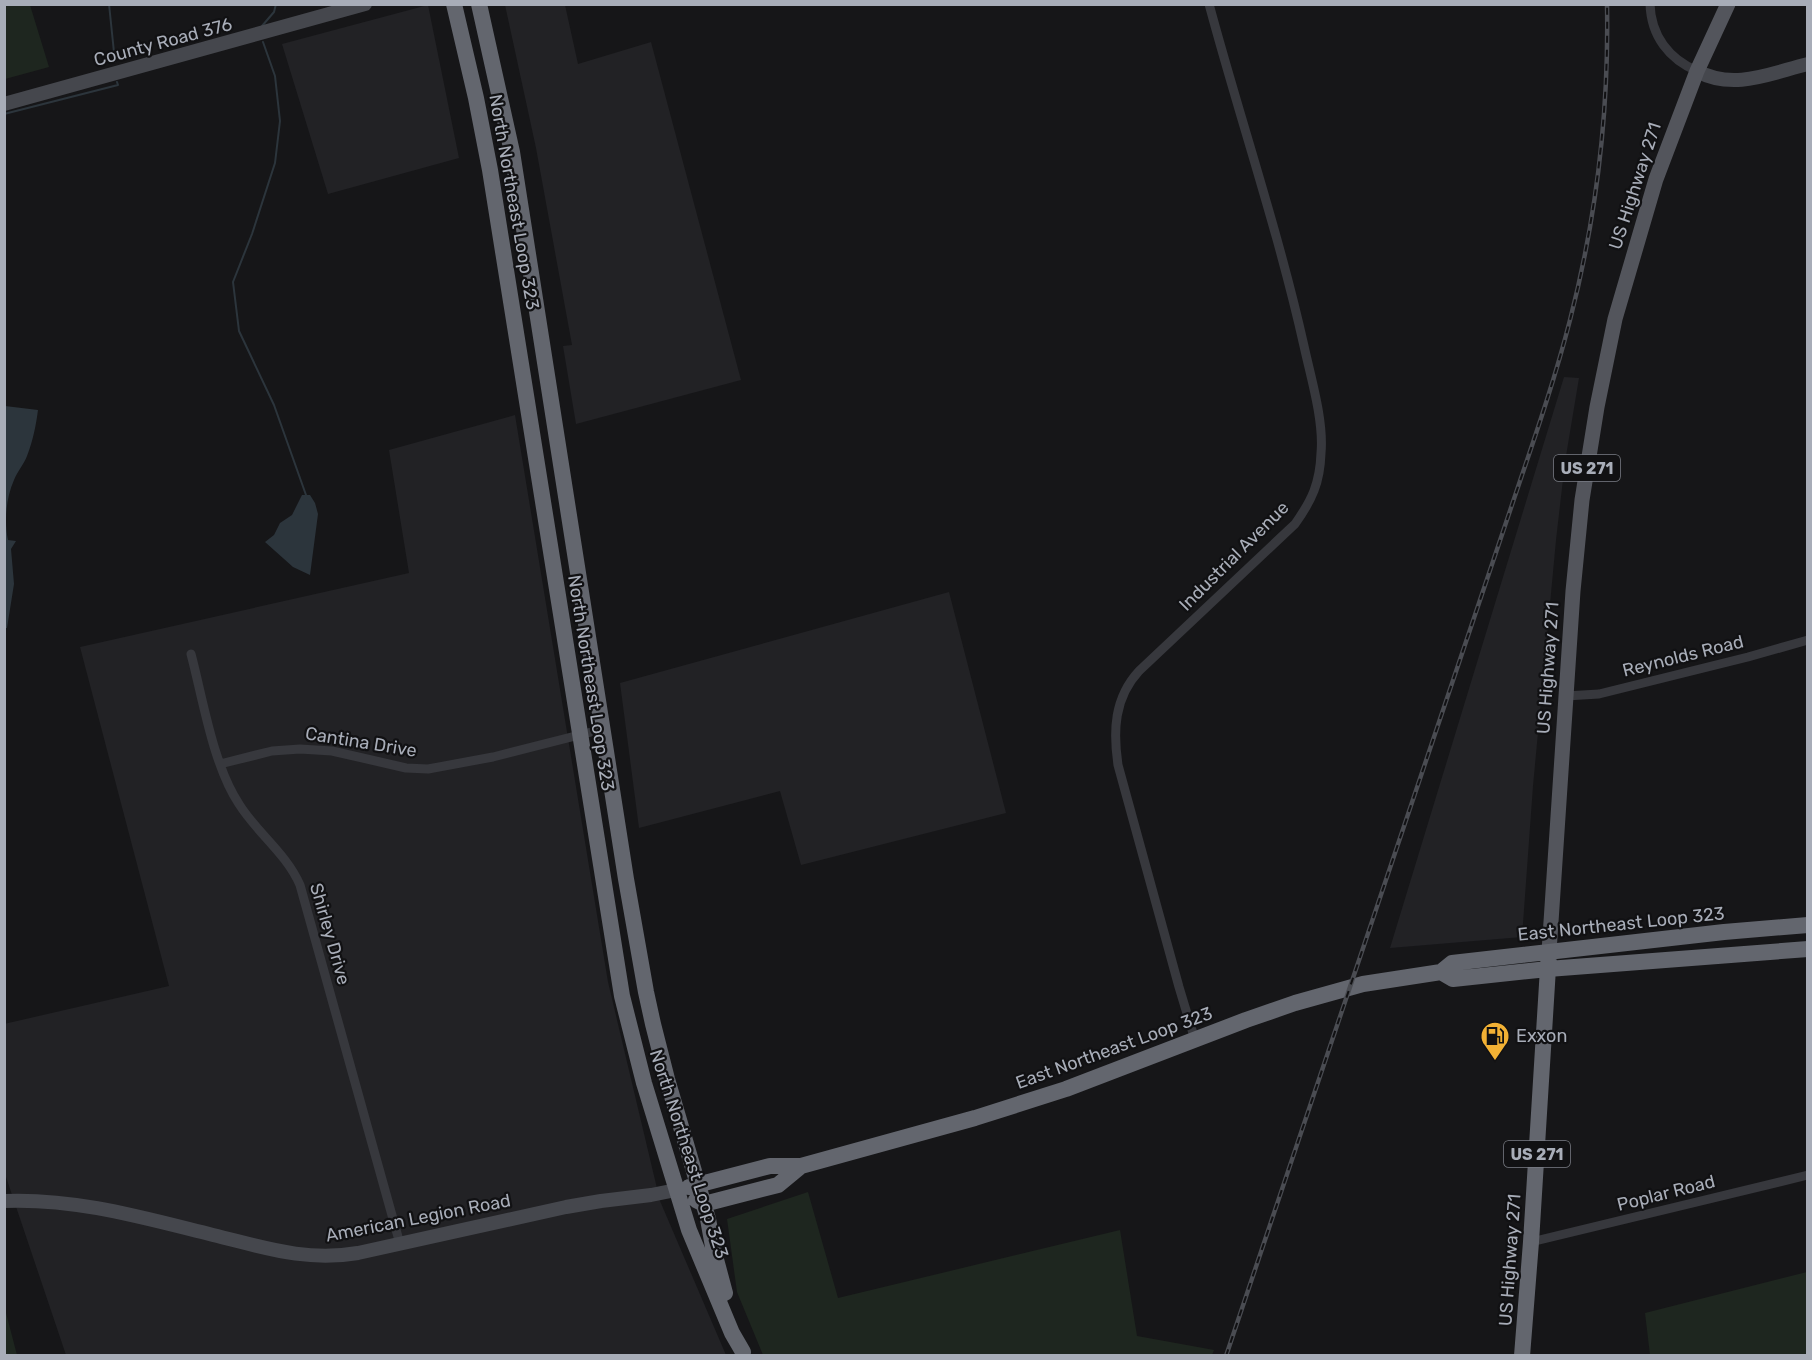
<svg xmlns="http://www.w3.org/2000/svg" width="1812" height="1360" viewBox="0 0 1812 1360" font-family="Rubik,sans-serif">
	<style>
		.built { fill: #222225 }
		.green { fill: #1e261f }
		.water { fill: #2c353c }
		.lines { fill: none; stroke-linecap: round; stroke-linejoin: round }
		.stream { stroke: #2c353c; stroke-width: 2 }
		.street { stroke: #37383d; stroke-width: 9 }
		.secondary { stroke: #45474d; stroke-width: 14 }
		.primary { stroke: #53555c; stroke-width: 15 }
		.highway { stroke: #63666e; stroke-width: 16 }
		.rail-casing { stroke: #4a4c52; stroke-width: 4.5 }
		.rail { stroke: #111113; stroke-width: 2; stroke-dasharray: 7; stroke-linecap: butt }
		.labels { text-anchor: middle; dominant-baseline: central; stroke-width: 4.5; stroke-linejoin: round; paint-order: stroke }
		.shield { fill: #111113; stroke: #7b7e86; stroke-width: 1.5 }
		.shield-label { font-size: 16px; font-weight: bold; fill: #a8adb8 }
		.street-label { font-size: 18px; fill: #a8adb8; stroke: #111113 }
		.poi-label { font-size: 18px; fill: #a8adb8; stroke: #111113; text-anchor: start }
	</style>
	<rect width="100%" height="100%" fill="#161618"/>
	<path class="built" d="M428,5L459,158L328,194L282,44Z
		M505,5H565L578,64L651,42L741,380L576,424L563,346L572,345L536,148Z
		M1564,377L1579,378L1565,462L1556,540L1533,786L1522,937L1390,948Z
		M515,415L608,982L660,1201L726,1355H66L5,1174L4,1024L169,986L80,647L409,573L389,450Z
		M949,592L1006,813L801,865L780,791L639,828L620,683Z"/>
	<path class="green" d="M5,4L30,5L49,67L5,79Z
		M808,1192L838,1298L1120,1230L1137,1336L1214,1350L1212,1355H763L737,1292L727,1219Z
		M1807,1272V1355H1650L1645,1313Z
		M4,1309H5L17,1355H5Z"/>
	<path class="water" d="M5,406L38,410C36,425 33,441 27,456C24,464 17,472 14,480C6,498 4,521 8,540L16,541L11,549L14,584L7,628H4Z
		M302,495H310L315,503L318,514L310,575L293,567L265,542L274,535L280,523L292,515Z"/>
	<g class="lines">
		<path class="stream" d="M109,4L115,62
			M262,26L274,12L276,4
			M263,42L275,76L280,121L275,163L252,234L233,282L239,331L274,405L306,495
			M4,114L118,85L117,82"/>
		<path class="street" d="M1650,4C1651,36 1669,59 1697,71
			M191,654C203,699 213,765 239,804C257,833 286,853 300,885L400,1244
			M1566,696L1599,694L1748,657L1808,640
			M220,764L272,751L300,749L332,751L406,768L428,769L493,757L603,729
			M1195,1040L1179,987L1118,765C1113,731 1114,698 1139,671L1295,524C1312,500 1320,483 1321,453C1324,421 1311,378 1304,346C1278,230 1240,119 1209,4
			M1531,1242L1808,1175"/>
		<path class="secondary" d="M1697,71C1734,91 1771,73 1808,64
			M4,104L365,4
			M4,1201C76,1198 144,1218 213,1235C263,1247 305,1262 358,1253L566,1207L601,1201L651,1195L676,1190"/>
		<path class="primary" d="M1549,952L1573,591L1582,500L1597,407L1615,319L1656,179L1697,71L1728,4"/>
		<path class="highway" d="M454,4L476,98L490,170L622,996L644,1083L689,1230L732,1333L743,1352
			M479,4L512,152L626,879L646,992L653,1024L667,1079L708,1219L714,1252L725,1293
			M1441,972L1453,979L1548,969L1808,949
			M689,1187L770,1166H801L975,1118L1066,1089L1246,1020L1295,1003L1363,984L1441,972L1452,963L1724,932L1808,925
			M696,1200L704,1204L778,1185L801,1166
			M1522,1356L1531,1242L1549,952"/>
		<g class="rail-casing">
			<path id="rail" d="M1226,1356L1520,481C1538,428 1556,375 1570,320C1596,219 1609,109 1607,4"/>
		</g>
		<use href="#rail" class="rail"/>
	</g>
	<defs>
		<g id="fuel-pin" transform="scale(1.5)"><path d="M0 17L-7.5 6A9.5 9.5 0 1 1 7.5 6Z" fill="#f2b134" stroke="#111113"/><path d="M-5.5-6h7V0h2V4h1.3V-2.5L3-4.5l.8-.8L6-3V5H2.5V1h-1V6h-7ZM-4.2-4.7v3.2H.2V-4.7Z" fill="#111"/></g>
	</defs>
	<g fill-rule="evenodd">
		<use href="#fuel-pin" x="1495" y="1036"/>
	</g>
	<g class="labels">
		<g class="shield">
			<rect x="1554" y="455" width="66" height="26" rx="4.5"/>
			<rect x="1504" y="1141" width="66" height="26" rx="4.5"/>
		</g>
		<g class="shield-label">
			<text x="1587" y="468">US 271</text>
			<text x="1537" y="1154">US 271</text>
		</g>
		<g class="street-label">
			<text transform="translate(163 42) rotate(-15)">County Road 376</text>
			<text transform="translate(1635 186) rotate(-72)">US Highway 271</text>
			<text transform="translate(514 202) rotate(80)">North Northeast Loop 323</text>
			<text transform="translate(1234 556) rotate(-45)">Industrial Avenue</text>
			<text transform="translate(1683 656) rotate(-14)">Reynolds Road</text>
			<text transform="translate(1548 668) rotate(-86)">US Highway 271</text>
			<text transform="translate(591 683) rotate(81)">North Northeast Loop 323</text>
			<text transform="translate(361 742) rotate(9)">Cantina Drive</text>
			<text transform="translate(1621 924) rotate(-6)">East Northeast Loop 323</text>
			<text transform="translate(330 934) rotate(74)">Shirley Drive</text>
			<text transform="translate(1114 1048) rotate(-20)">East Northeast Loop 323</text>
			<text transform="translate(689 1154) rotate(72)">North Northeast Loop 323</text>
			<text transform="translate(1666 1193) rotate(-14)">Poplar Road</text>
			<text transform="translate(418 1218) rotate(-11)">American Legion Road</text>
			<text transform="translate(1510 1260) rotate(-86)">US Highway 271</text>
		</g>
		<g class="poi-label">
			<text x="1516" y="1036">Exxon</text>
		</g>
	</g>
	<rect width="1812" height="1360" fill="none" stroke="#a8adb8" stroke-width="12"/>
</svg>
